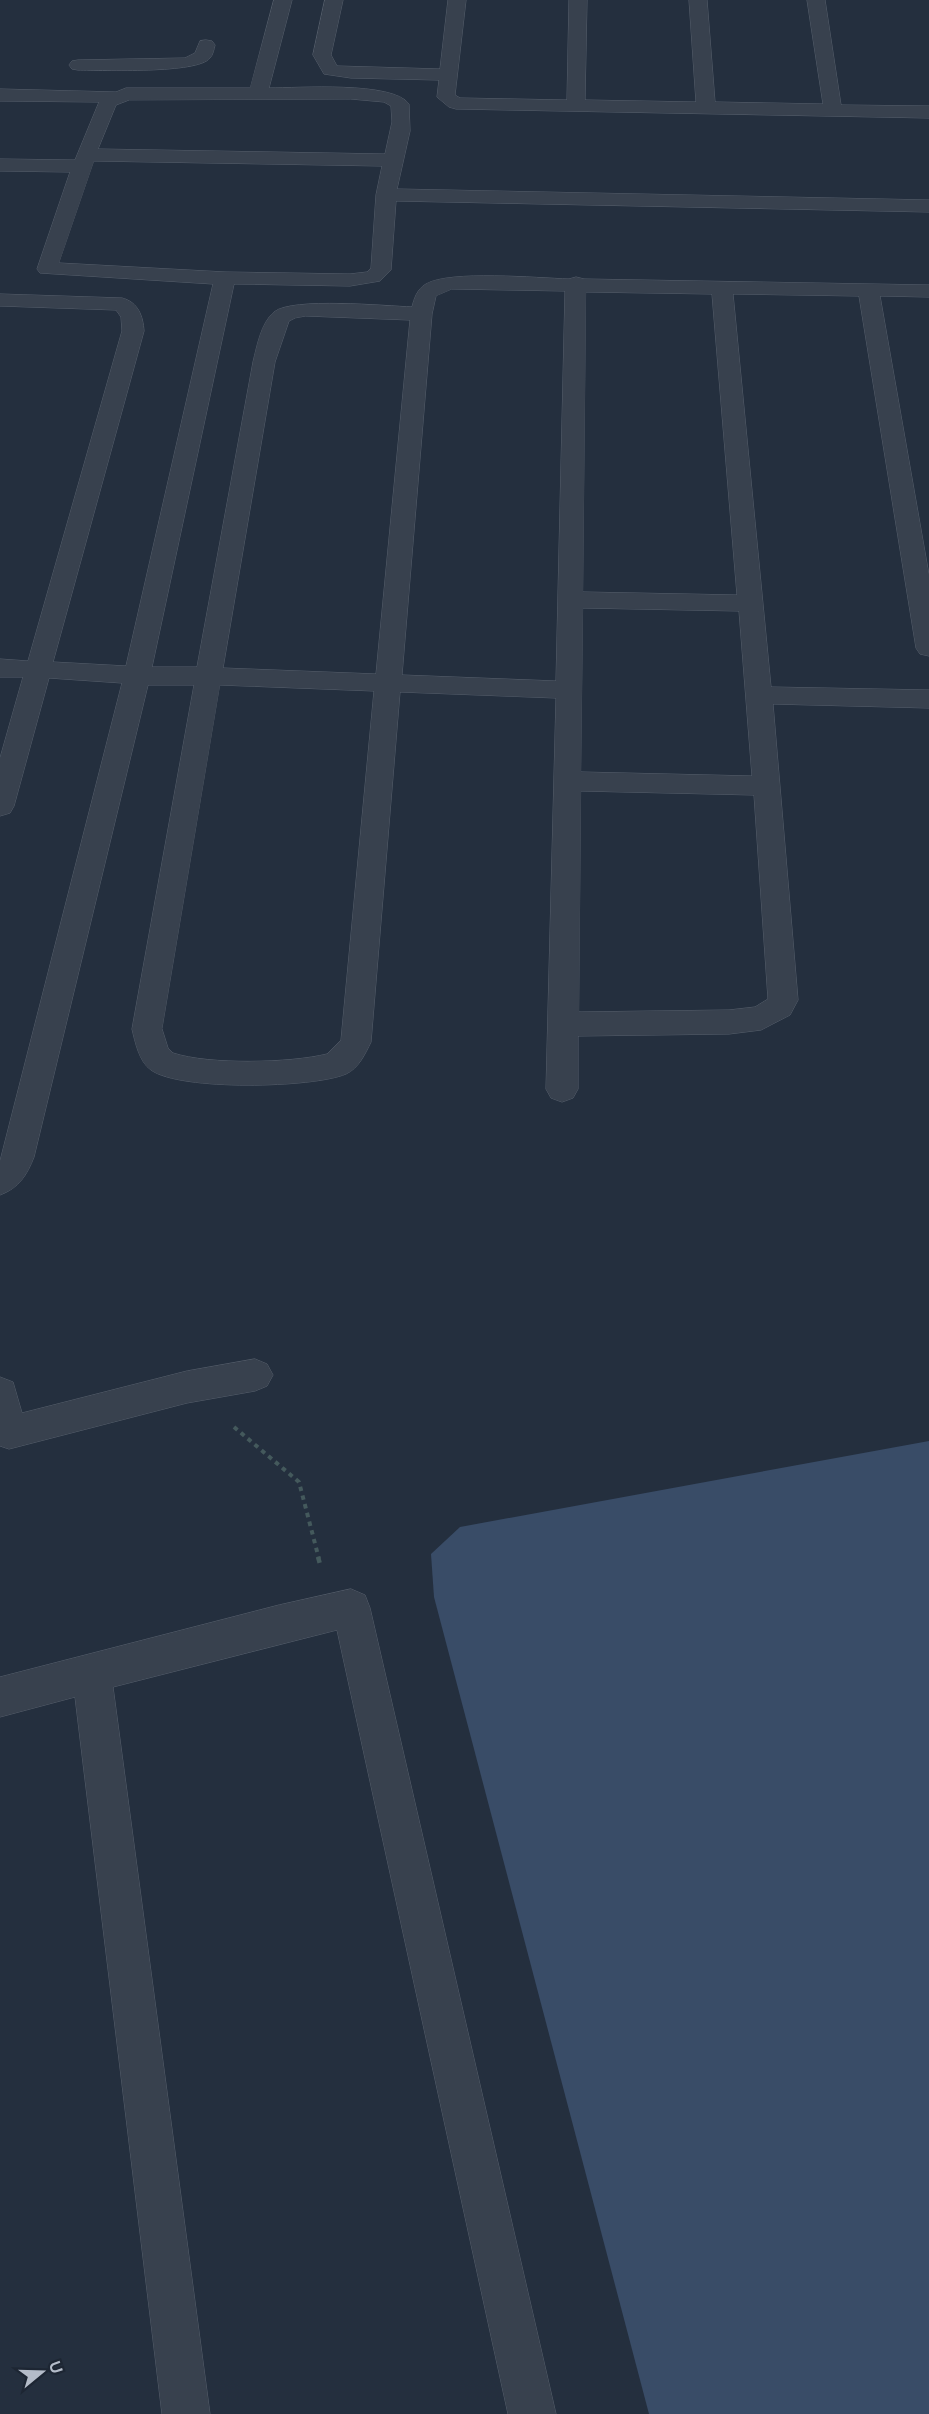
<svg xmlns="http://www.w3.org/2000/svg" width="929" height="2414" viewBox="0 0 929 2414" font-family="Raleway,sans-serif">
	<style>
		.water { fill: #394c67 }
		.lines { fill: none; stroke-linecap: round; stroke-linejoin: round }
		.minor-casing { stroke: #565f6c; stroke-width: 1 }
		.path-far1 { stroke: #44595c; stroke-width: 4; stroke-dasharray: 4.5 4.5; stroke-linecap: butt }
		.path { stroke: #44595c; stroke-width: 4.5; stroke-dasharray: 6 6; stroke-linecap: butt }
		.minor { fill: #38414e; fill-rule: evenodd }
	</style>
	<rect width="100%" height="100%" fill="#242f3e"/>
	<path class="water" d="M929,1441V2414H649L434,1597L431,1554L460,1527Z"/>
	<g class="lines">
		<g class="minor-casing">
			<path id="minor" d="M274,0H292L269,88C298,88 393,81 409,104L410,131L397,189L929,200V212L396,201L391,270L380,281L350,286L234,284L152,667H197L253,362C257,346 261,323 274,312C292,297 386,306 412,307C414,299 417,289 426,284C450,270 537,278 569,279L576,277L584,279L929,285V297L880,296L929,575V656L920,654L916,648L859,296L733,294L771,687L929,690V708L773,704L798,1000L790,1015L761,1030L729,1034L578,1036V1089L573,1098L562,1102L551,1098L546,1089L556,698L400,692L371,1042C365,1054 359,1068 346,1074C313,1088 180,1091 151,1070C139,1062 135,1041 132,1029L194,685H148L34,1157C27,1175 19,1188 0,1195V1161L122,683L49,678L14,806L10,813L0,816V758L23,677H0V659L28,661L122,331L121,317L116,310L0,306V294L122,298C138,302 143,316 144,331L53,662L126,666L213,284L40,273L37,269L70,172L0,171V159L75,160L99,102L0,101V89L116,92L126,88H250ZM351,99L384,102L391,106L392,122L385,154L98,149L116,105L129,100ZM94,161L382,166L376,195L371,268L367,272L350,274L225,272L59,263ZM452,289L565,291L556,681L402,675L432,314L436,296ZM586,292L712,294L737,595L583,592ZM306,316L410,320L376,674L223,668L275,362L289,321L295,318ZM583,608L739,611L752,776L581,772ZM220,685L374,691L341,1040L327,1054C291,1063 209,1065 173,1053L168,1048L162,1029ZM581,791L754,795L768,999L755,1007L729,1010L579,1012Z
				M325,0H343L331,55L337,66L440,69L448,0H466L455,95L460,98L567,100L569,0H587L585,100L696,102L689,0H707L715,102L823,104L807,0H825L841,105L929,106V118L456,109L449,107L437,97L439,80L351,78L324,74L313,55Z
				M206,40L212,41L215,45C214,49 213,55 210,58C198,74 102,70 78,70L72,69L69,65L72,61L78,60L185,58L195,53L200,41Z
				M255,1359L267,1364L273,1375L267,1386L255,1391L187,1403L9,1449L0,1446V1377L13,1382L22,1413L187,1371Z
				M351,1589L365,1595L370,1608L556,2414H508L337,1630L113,1687L210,2414H162L75,1697L0,1717V1677L279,1605Z"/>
		</g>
		<path class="path-far1" d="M234,1427L299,1482L319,1559"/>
		<path class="path" d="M318,1557L320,1564"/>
		<use href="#minor" class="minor"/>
	</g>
	<g transform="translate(42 2372) rotate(71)" stroke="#1d2633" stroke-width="4.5" paint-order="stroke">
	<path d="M0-4.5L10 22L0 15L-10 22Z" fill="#b4bcc9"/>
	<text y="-9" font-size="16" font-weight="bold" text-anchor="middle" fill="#b4bcc9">U</text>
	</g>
</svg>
